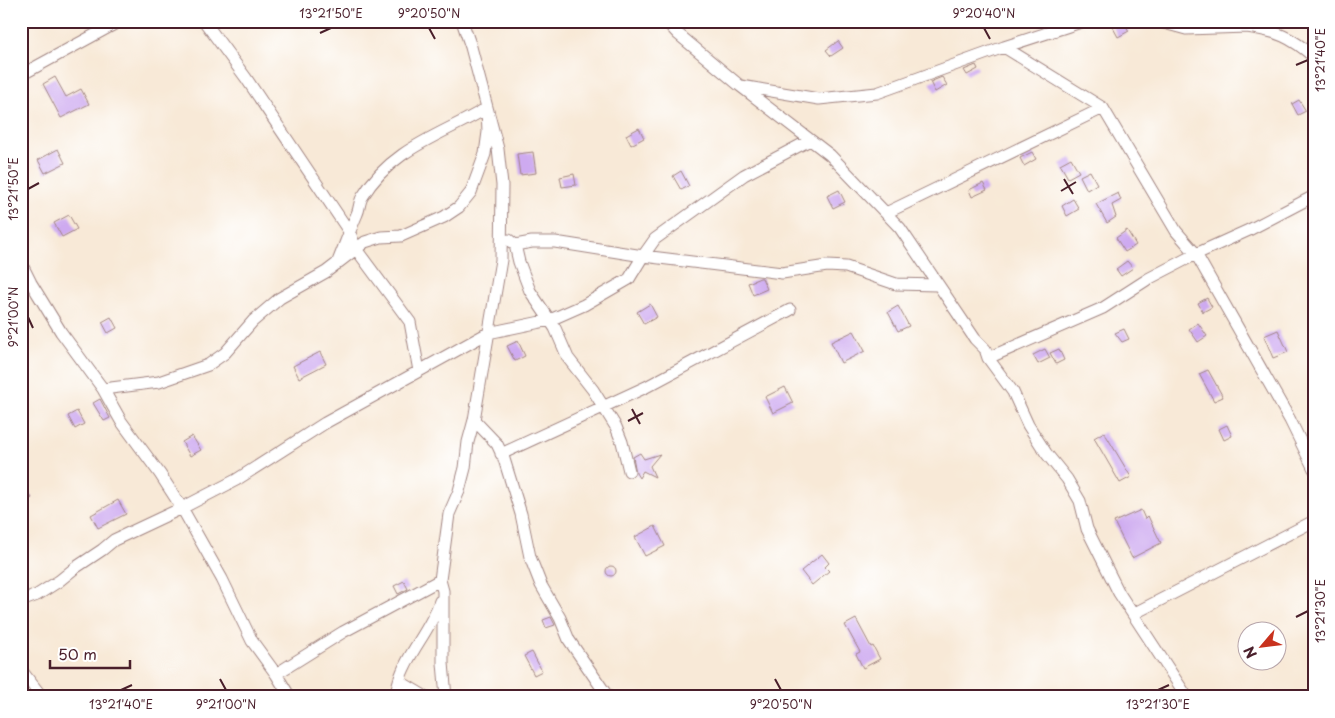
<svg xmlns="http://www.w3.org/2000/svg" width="1335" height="718" viewBox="0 0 1335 718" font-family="'Playpen Sans',sans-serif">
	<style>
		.building { fill: #ceaaf0 }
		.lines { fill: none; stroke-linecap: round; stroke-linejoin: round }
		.minor-casing { stroke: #a18481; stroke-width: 13 }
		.minor { stroke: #fff; stroke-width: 11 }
		.ticks { fill: none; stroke: #4a1f2b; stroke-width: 2 }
		.neatline { fill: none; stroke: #4a1f2b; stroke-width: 2 }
		.ticks-label { font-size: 12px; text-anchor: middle; fill: #4a1f2b }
	</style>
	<rect width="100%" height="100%" fill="#fff"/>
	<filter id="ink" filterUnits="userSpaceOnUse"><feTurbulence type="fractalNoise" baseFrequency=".02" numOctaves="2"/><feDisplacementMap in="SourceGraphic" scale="10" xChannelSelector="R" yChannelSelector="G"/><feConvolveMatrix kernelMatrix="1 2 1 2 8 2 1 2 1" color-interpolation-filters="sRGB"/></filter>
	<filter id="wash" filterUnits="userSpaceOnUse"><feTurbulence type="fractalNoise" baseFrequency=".0096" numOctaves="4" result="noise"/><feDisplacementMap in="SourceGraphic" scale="20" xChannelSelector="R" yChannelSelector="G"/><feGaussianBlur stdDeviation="1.12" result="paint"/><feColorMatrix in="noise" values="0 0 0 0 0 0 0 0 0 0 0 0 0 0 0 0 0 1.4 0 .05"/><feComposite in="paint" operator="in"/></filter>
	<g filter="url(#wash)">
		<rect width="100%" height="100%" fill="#f8e9d7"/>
		<g id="blocks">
			<path class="building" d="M1116,21H1123L1129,31L1118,37L1111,24Z
				M838,41L843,48L831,56L826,50Z
				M976,65L978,69L967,75L964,70Z
				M55,77L66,97L81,89L89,104L61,118L43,84Z
				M942,77L947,85L935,92L930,82Z
				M1299,100L1306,111L1298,115L1292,104Z
				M639,128L644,138L631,145L626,135Z
				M58,149L65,163L45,173L38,160Z
				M533,152L536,173L520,175L517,154Z
				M1032,152L1036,159L1024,166L1020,158Z
				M1071,158L1079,172L1068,178L1060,164Z
				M681,171L689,186L681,190L673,176Z
				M1090,171L1097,184L1087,190L1080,176Z
				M574,174L576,185L562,187L560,177Z
				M983,183L987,190L972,197L969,190Z
				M839,190L845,202L833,208L827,196Z
				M1118,193L1121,200L1112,205L1116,217L1107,223L1096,204Z
				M1073,199L1079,209L1067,216L1062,206Z
				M69,215L77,229L62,237L54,223Z
				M1127,230L1136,245L1125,252L1116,238Z
				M1127,261L1133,268L1121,276L1116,269Z
				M760,278H762L767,289L753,295L748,283Z
				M1207,298L1212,307L1203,312L1198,303Z
				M650,304L657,317L644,324L637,312Z
				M898,306L909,326L898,331L888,312Z
				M111,317L117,328L108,333L102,322Z
				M1198,323L1207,336L1198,342L1189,329Z
				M1124,329L1129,339L1122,342L1115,333Z
				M1278,330L1288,352L1273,358L1264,336Z
				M854,331L865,351L841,363L831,342Z
				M518,341L525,356L515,361L507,346Z
				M1045,349L1050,358L1038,364L1033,355Z
				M1059,349L1064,360L1056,364L1050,353Z
				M320,352L326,364L299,378L293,366Z
				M1208,370L1223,397L1214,401L1199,374Z
				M785,387L793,403L773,413L765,397Z
				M100,399L110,418L104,421L93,403Z
				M77,411L84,424L75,429L68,416Z
				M1227,425L1232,436L1224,440L1219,429Z
				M1104,432L1131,477L1120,483L1094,438Z
				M192,436L201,450L190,456L182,442Z
				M640,453L644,459L660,454L650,466L655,477L643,471L639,478L636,473L633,457Z
				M21,482L32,498L21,505Z
				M118,500L126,514L98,528L91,515Z
				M1141,510L1145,519L1148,516L1161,543L1132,558L1114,522Z
				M655,526L665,546L645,556L635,537Z
				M822,554L829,563L825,567L829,571L812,585L801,571Z
				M606 571a5 5 0 1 1 10 0a5 5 0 1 1-10 0Z
				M404,581L408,589L398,594L394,586Z
				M551,617L555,625L546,628L543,620Z
				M856,619L871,647L873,646L880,659L863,668L856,654L860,652L845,625Z
				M532,652L542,671L534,675L524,656Z"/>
		</g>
	</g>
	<g filter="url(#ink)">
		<use href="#blocks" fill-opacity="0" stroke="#a18481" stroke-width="1"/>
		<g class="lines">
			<g class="minor-casing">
				<path id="minor" d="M204,21L246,78L350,233L356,249L410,322L419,371
					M666,21L678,34L739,85L830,155L900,228L975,339L985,349L988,358L1013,392L1028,425L1046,453L1067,479L1080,501L1087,529L1119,593L1187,697
					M1157,21L1186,29L1247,27L1255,21
					M1247,27C1277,31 1291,37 1314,57
					M1004,47L1103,108L1176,231L1196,254L1290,420L1314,469
					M21,75L120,21
					M741,86L819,99L877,93L1004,47L1084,21
					M886,213L1103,108
					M509,240L515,245L519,262L530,291L555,328L568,358L593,390L616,427L622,442L629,471
					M515,245L532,242H555L643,256L782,273L827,266L846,267L896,284L937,285
					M21,263L31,283L61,332L103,389L121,421L160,474L182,508L222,579L252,641L276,674L290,697
					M988,358L1103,308L1148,279L1196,254L1249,230L1314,196
					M103,389L159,382L208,365L225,353L253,321L280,298L326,272L365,242L381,237L401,236L444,217L459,207L471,192L485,154L488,132L487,108C442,135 392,148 363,196C359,201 360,208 357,214C350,230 344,247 337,264
					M474,420L497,444L504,459L521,514L530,557L541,585L560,618L569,640L608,697
					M501,454L646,387L790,310
					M21,601L37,595L59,581L75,568L102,550L114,540L182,508L236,480L325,423L488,333L550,320L584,305L629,279L643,256L655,239L744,175L810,140
					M1133,614L1314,521
					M21,670L42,697
					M276,674L343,632L440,580
					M399,681L426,697
					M397,697C397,692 397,686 399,681C407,653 431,630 440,601
					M446,697L443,663V591L440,580L449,514L459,491L465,468L468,442L474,420L501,260L502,185L498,149L471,47L462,21"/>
			</g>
			<use href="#minor" class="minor"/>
		</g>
	</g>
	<path class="ticks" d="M429,28L435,39M984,28L990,39M320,33L331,28M1296,65L1308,60M1064,179L1073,194M28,189L39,183M1061,191L1076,182M28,317L33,328M632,409L640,424M628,421L643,413M1296,617L1308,611M220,679L226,690M775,679L781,690M121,690L132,685M1158,690L1169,685"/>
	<rect width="1335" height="718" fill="none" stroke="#fff" stroke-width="55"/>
	<g transform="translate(1262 646) rotate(242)"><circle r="24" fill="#ffffff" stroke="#b7a5aa"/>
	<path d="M0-4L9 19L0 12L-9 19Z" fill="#c8321e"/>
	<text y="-8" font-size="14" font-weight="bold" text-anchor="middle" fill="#4a1f2b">N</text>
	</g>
	<path d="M50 660v8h80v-8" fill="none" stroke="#4a1f2b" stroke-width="2.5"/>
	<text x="58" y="660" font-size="15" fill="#4a1f2b" stroke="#ffffff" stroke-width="4" paint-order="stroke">50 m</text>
	<rect x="28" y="28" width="1280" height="662" class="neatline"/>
	<g class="ticks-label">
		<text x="331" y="18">13°21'50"E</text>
		<text x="429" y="18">9°20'50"N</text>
		<text x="984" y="18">9°20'40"N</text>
		<text transform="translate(1321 60) rotate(-90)" y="4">13°21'40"E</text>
		<text transform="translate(14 189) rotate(-90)" y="4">13°21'50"E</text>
		<text transform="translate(14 317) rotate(-90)" y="4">9°21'00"N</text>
		<text transform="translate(1321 611) rotate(-90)" y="4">13°21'30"E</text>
		<text x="121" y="709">13°21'40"E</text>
		<text x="226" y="709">9°21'00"N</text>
		<text x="781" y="709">9°20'50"N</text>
		<text x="1158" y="709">13°21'30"E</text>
	</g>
</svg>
